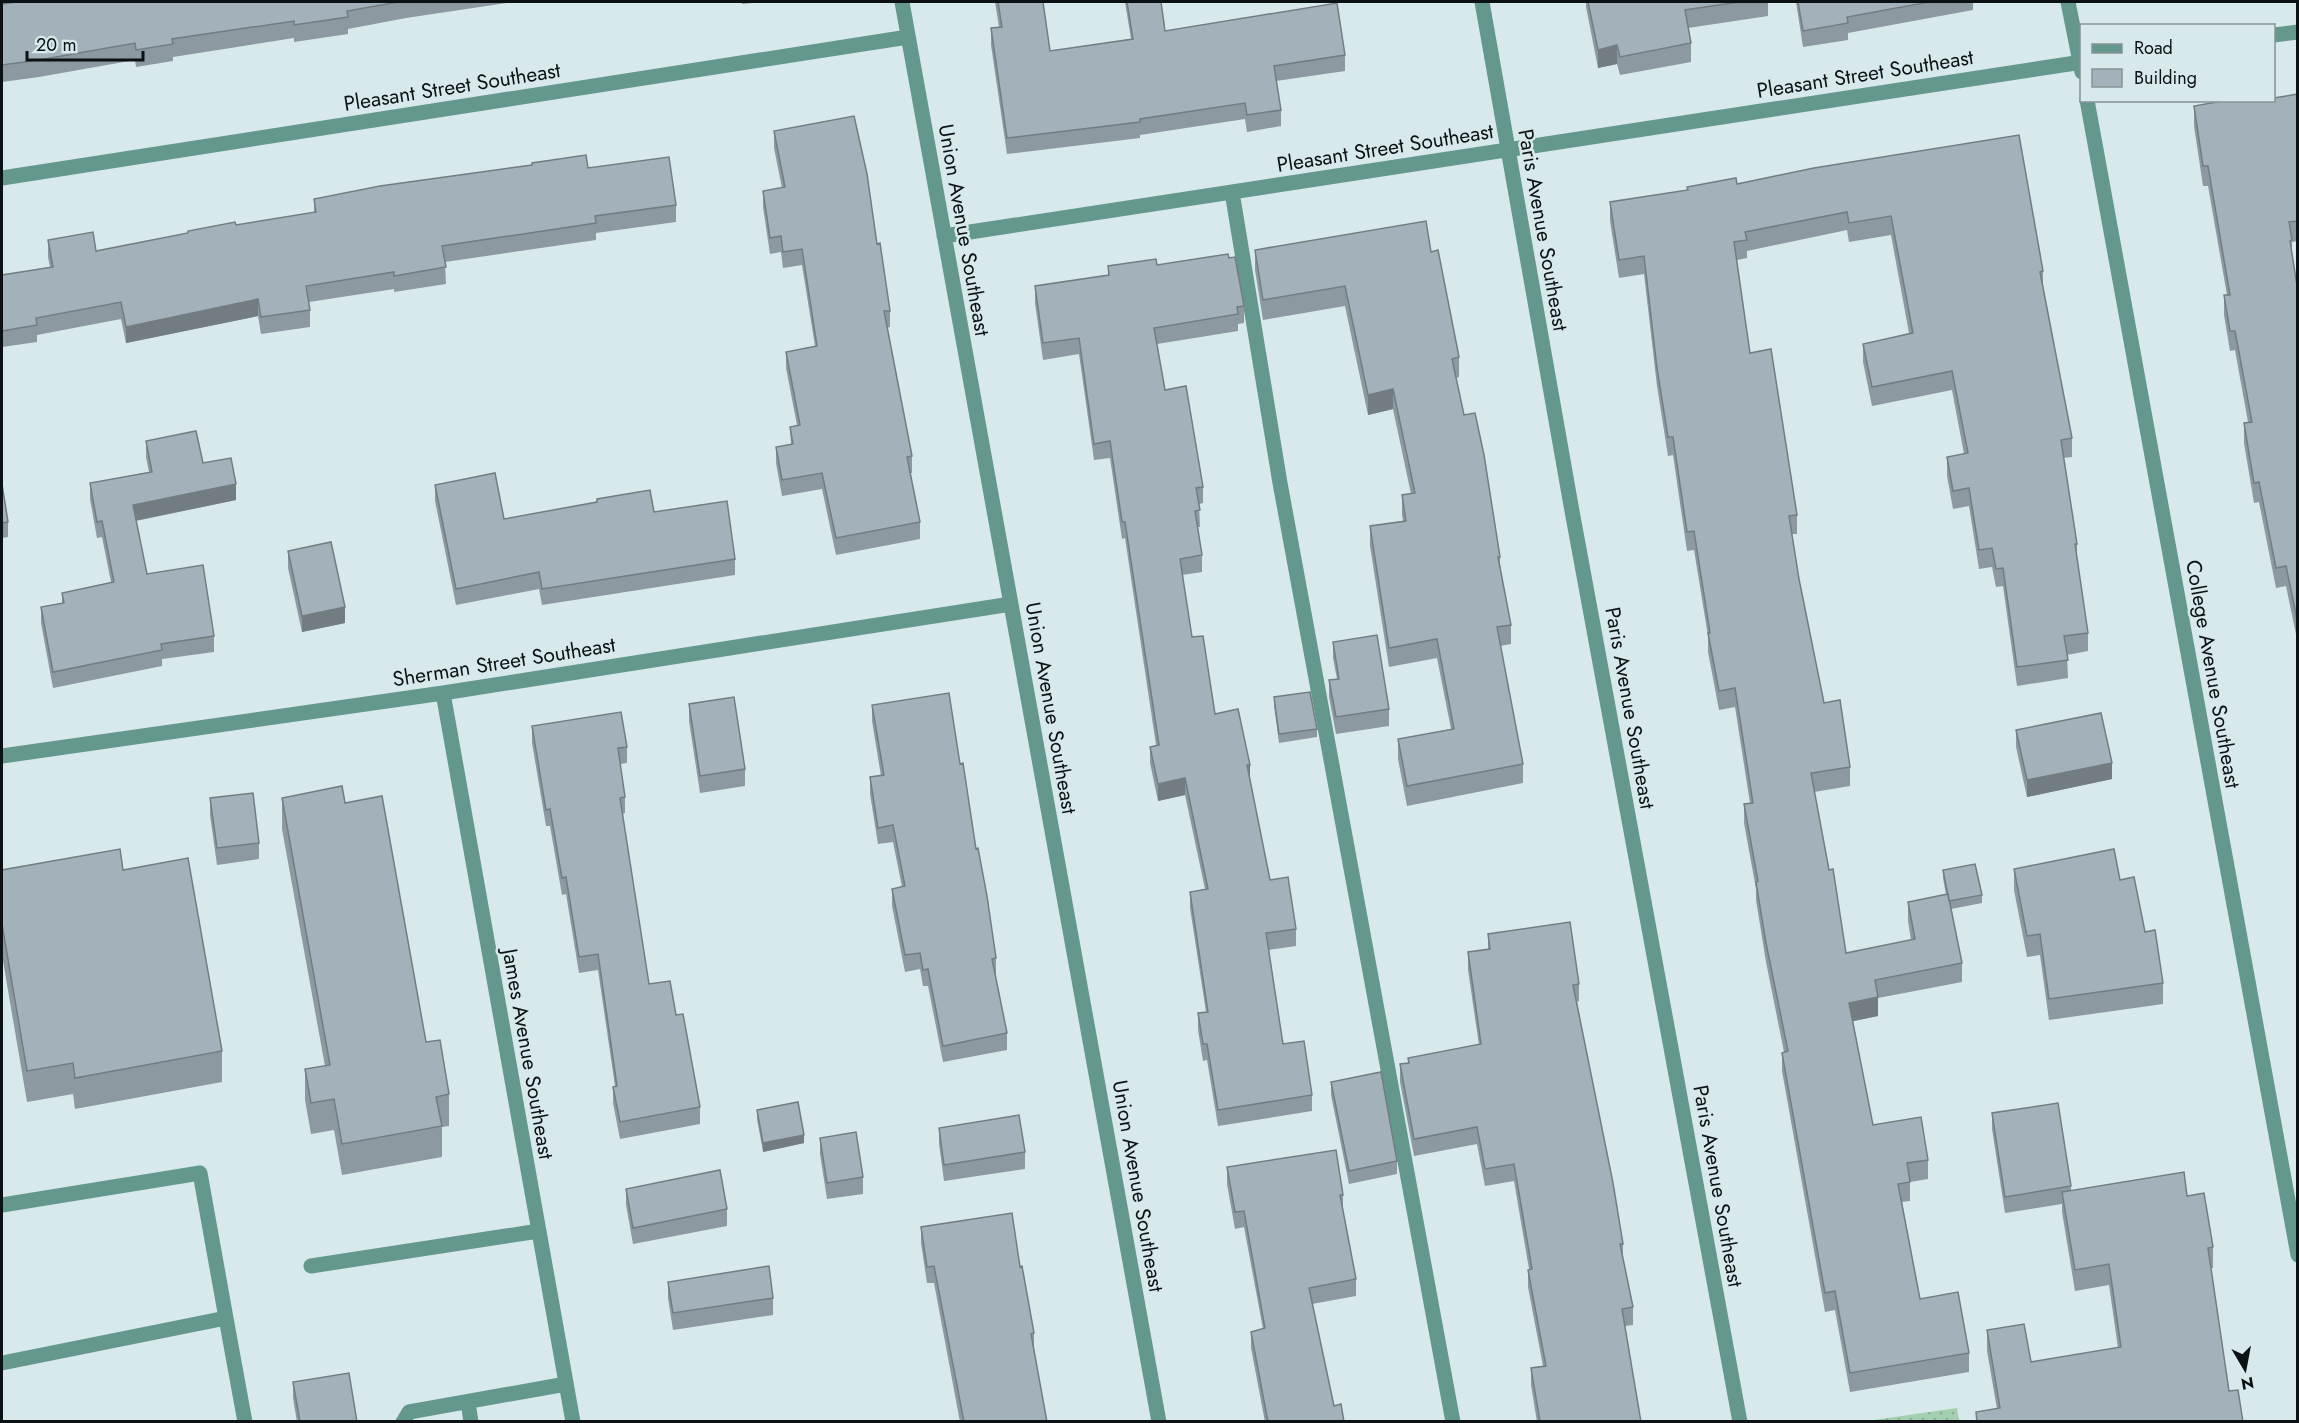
<svg xmlns="http://www.w3.org/2000/svg" width="2299" height="1423" viewBox="0 0 2299 1423" font-family="Jost,sans-serif">
	<style>
		.park { fill: url(#park-dots) }
		.lines { fill: none; stroke-linecap: round; stroke-linejoin: round }
		.minor { stroke: #64988c; stroke-width: 15 }
		.wall { fill: #8c99a0 }
		.shaded-wall { fill: #727d82 }
		.building { fill: #a3b2ba; stroke: #727d82; stroke-width: 1.5 }
		.labels { text-anchor: middle; dominant-baseline: central; stroke-width: 5; stroke-linejoin: round; paint-order: stroke }
		.street-label { font-size: 21px; fill: #0c1213; stroke: #d7e9eb }
	</style>
	<defs>
		<pattern id="park-dots" width="8" height="8" patternUnits="userSpaceOnUse" patternTransform="scale(1.5)"><rect width="8" height="8" fill="#a4cfb0"/><path d="M2 2h.1M6 6h.1" fill="none" stroke="#8cb196" stroke-width="1.8" stroke-linecap="round"/></pattern>
	</defs>
	<rect width="100%" height="100%" fill="#d7e9eb"/>
	<path class="park" d="M1957,1408L1959,1421H1867Z"/>
	<g class="lines">
		<path class="minor" d="M902,2L1159,1422
			M1482,2L1572,511L1740,1422
			M2068,2L2082,72
			M2274,35L2298,32
			M2087,100L2298,1255
			M2,178L908,37
			M1232,192L1280,483L1453,1422
			M944,236L2082,62
			M443,693L573,1422
			M2,756L443,693L1011,604
			M2,1205L200,1173L226,1318L2,1363
			M311,1266L539,1231
			M226,1318L245,1422
			M468,1402L471,1422
			M403,1422L409,1412L566,1384"/>
	</g>
	<path class="wall" d="M17,2H514L406,18L348,29V34L294,42V38L173,57V61L136,67L135,60L39,77L2,82V4Z
		M742,2H762L742,4Z
		M995,2H1043L1050,51L1131,39L1125,2H1161L1165,31L1345,55V71L1276,81L1281,110V126L1247,132L1245,119L1140,135V138L1007,154L991,45V28L999,27Z
		M1586,2H1768V16L1688,28L1691,43V62L1620,75L1617,64L1598,68L1586,7Z
		M1796,2H1973V10L1848,33V40L1803,47Z
		M2298,94V241L2292,242V256L2298,292V644L2286,586L2276,588L2259,502L2254,503L2244,443V423L2248,422L2235,350L2230,351L2224,315V295H2227L2208,186H2203L2194,126V106L2274,100Z
		M774,131L877,244L890,311V327L887,328L912,456V473H910L920,522V539L836,555L822,489L782,496L776,463V447L791,444L790,427L797,425L786,368V352L815,346L802,265L783,268L781,252L770,254L763,207V191L782,188L774,148Z
		M588,168L676,205V222L596,233V240L445,262L446,284L394,292V289L309,302L310,310V327L261,334L258,316L126,343L121,319L37,335V342L2,347V275L50,267L48,257V240L96,251L236,225L314,212V199Z
		M1814,168L2043,271V289L2072,438V457L2063,458L2077,544V558L2088,633V651L2067,655L2068,678L2017,686L2003,586L1996,587L1992,567L1979,569L1969,506L1953,509L1947,476V457L1964,454L1952,390L1872,406L1863,362V344L1909,333L1891,235L1849,242L1847,230L1747,251V258L1737,260L1750,353L1797,515V534H1792L1799,579L1824,703L1850,767V786L1814,792L1829,870L1846,953L1911,940L1908,921V902L1946,895L1943,878V870L1982,895V903L1951,909L1962,963V982L1878,998V1016L1853,1021L1873,1125L1928,1160V1179L1910,1182V1201L1902,1202L1920,1299L1969,1353V1372L1850,1392L1835,1310L1825,1312L1782,1071V1053L1784,1052L1766,962L1756,900V889L1744,823V804L1750,803L1735,707L1719,710L1708,652V636L1694,550L1687,551L1673,455L1668,456L1657,386L1644,274L1619,278L1610,221V202L1687,190V187L1737,184Z
		M1255,250L1431,252L1459,357V377L1456,378L1464,415L1500,557V565L1511,625V644L1500,646L1523,764V783L1407,806L1398,759V739L1451,729L1437,658L1389,667L1370,546V526L1403,521L1402,515V495L1411,494L1393,409L1368,415L1345,306L1263,320L1255,270Z
		M1229,258L1244,306V323L1238,324V331L1157,344L1165,390L1203,487V503L1199,504L1200,527H1197L1202,555V572L1182,575L1192,637L1215,714L1250,781L1270,880L1296,929V946L1269,950L1283,1044L1312,1095V1111L1218,1126L1207,1060L1203,1061L1198,1030V1013L1206,1012L1190,908V892L1205,889L1185,795L1158,801L1150,763V747L1156,745L1125,538L1122,539L1110,458L1094,460L1079,354L1043,360L1035,303V286L1108,275V266L1157,265Z
		M146,441L203,463L236,500L136,521L147,574L214,636V652L162,659V666L53,688L41,623V607L62,603V593L111,582L102,537L97,538L90,499V483L149,472L146,457Z
		M2,484L8,522V537L2,538Z
		M435,485L504,519L654,512L735,559V575L542,605L539,589L456,605L435,501Z
		M288,551L345,623L302,632L288,568Z
		M1333,642L1389,709V726L1336,734L1329,697V680L1337,679L1333,658Z
		M1274,697L1317,729V737L1279,743L1274,706Z
		M689,704L745,769V786L700,793L689,721Z
		M872,705L960,764L996,958V975H995L1007,1033V1050L943,1062L928,986H923L920,969L905,972L892,906V889L902,887L893,842L878,844L870,794V777L881,776L872,721Z
		M532,726L627,747V763L620,764L625,797V813L622,814L649,984L676,1015L700,1107V1124L620,1139L613,1103V1087L615,1086L598,970L579,973L566,894L562,895L550,826H546L532,743Z
		M2016,730L2112,779L2027,797L2016,747Z
		M210,798L259,843V859L217,865L210,815Z
		M282,798L345,803L426,1042L449,1094V1126L442,1127V1157L342,1175L334,1130L311,1134L305,1100V1069L325,1066L282,829Z
		M2014,869L2120,880L2163,983V1004L2049,1020L2040,955L2027,957L2014,890Z
		M2,870H123L222,1051V1082L75,1109L73,1094L27,1102L2,955Z
		M1488,934L1579,984V1001L1577,1002L1623,1244V1259L1633,1307V1325L1625,1326L1641,1422H1537L1531,1385V1368L1543,1366L1528,1287V1270L1529,1269L1514,1181L1485,1186L1477,1144L1414,1156L1400,1082V1064L1408,1063V1058L1479,1045L1468,970V952L1488,949Z
		M1331,1082L1397,1161V1174L1349,1184L1331,1095Z
		M757,1110L804,1143L763,1152L757,1119Z
		M1992,1113L2071,1186V1190L2187,1196L2213,1247V1268H2211L2229,1391L2243,1422H1976V1412L1997,1409L1987,1351V1330L2031,1362L2118,1348L2109,1285L2075,1291L2062,1212V1204L2005,1213L1992,1129Z
		M939,1128L1025,1152V1169L944,1181L939,1144Z
		M820,1138L863,1177V1194L827,1199L820,1154Z
		M1227,1167L1343,1195V1209L1356,1279V1296L1312,1304L1334,1406L1344,1422H1265L1251,1348V1332L1263,1329L1244,1227L1235,1229L1227,1184Z
		M626,1189L727,1209V1226L633,1244L626,1205Z
		M921,1227L1020,1267L1034,1333V1349L1047,1422H960L934,1283H927L921,1243Z
		M668,1282L773,1298V1315L673,1330L668,1298Z
		M293,1382L357,1422H297L293,1398Z"/>
	<path class="shaded-wall" d="M1617,45V64L1598,68V50Z
		M258,299V316L126,343V327Z
		M1393,389V409L1368,415V395Z
		M236,484V500L133,521V505Z
		M345,607V623L302,632V616Z
		M2112,763V779L2027,797V780Z
		M1247,765H1250V781Z
		M1185,778V795L1158,801V784Z
		M1878,997V1016L1849,1022V1003Z
		M804,1135V1143L763,1152V1143Z"/>
	<path class="building" d="M17,2H398L347,11L348,17L294,25V21L172,39L173,44L136,50L135,43L39,60L2,65V4Z
		M998,2H1043L1050,51L1133,39L1127,2H1161L1165,31L1337,3L1345,55L1274,66L1281,110L1247,115L1245,103L1140,119V122L1007,138L991,28L1002,27Z
		M1588,2H1739L1685,10L1691,43L1620,57L1617,45L1598,50Z
		M1798,2H1929L1847,17L1848,23L1803,31Z
		M2298,94V221L2289,222L2292,240L2290,241L2298,292V624L2286,566L2276,568L2259,482L2254,483L2244,423L2252,422L2235,331H2230L2224,295H2230L2208,166H2203L2194,106L2228,100H2274V98Z
		M854,116L867,174L877,244L880,243L890,311H884L912,456L907,457L920,522L836,538L822,473L782,480L776,447L793,444L790,427L800,425L786,352L817,346L802,249L783,252L781,236L770,238L763,191L785,187L774,131Z
		M2019,135L2043,271L2040,272L2072,438L2061,440L2077,544H2075L2088,633L2064,636L2068,660L2017,667L2003,568L1996,569L1992,548L1979,550L1969,488L1953,491L1947,457L1968,453L1952,371L1872,387L1863,344L1913,333L1891,216L1849,223L1847,212L1745,232L1747,240L1734,242L1750,353L1771,349L1797,515L1789,516L1799,579L1824,703L1840,700L1850,767L1811,773L1829,870L1833,869L1846,953L1915,939L1908,902L1948,894L1962,963L1875,980L1878,997L1849,1003L1873,1125L1921,1117L1928,1160L1907,1163L1910,1182L1898,1184L1920,1299L1958,1292L1969,1353L1850,1373L1835,1291L1825,1293L1782,1053L1788,1051L1766,943L1756,882L1758,881L1744,804L1753,803L1735,688L1719,691L1708,633H1710L1694,531L1687,532L1673,437H1668L1657,368L1644,256L1619,260L1610,202L1688,190L1687,187L1736,178L1737,184L1814,168Z
		M586,155L588,168L669,157L676,205L595,216L596,223L442,246L446,267L394,276V272L306,286L310,310L261,317L258,299L126,327L121,302L36,318L37,325L2,331V275L53,267L48,240L93,232L96,251L188,233V231L235,222L236,225L316,212L314,199L380,186L532,165V163Z
		M1426,221L1431,252L1438,250L1459,357L1452,359L1464,415L1475,413L1484,455L1500,557H1498L1511,625L1497,627L1523,764L1407,786L1398,739L1454,729L1437,639L1389,648L1370,526L1406,521L1402,495L1415,493L1393,389L1368,395L1345,286L1263,300L1255,250Z
		M1228,254L1229,258L1235,257L1244,306L1237,307L1238,314L1154,328L1165,390L1186,386L1203,487L1196,488L1200,510L1195,511L1202,555L1180,559L1192,637L1203,636L1215,714L1238,709L1250,765H1247L1270,880L1288,877L1296,929L1266,933L1283,1044L1304,1041L1312,1095L1218,1110L1207,1044H1203L1198,1013L1208,1012L1190,892L1208,889L1185,778L1158,784L1150,747L1159,745L1125,522H1122L1110,441L1094,444L1079,338L1043,343L1035,286L1109,275L1108,266L1156,259L1157,265Z
		M196,431L203,463L231,458L236,484L133,505L147,574L203,565L214,636L161,644L162,650L53,672L41,607L64,603L62,593L114,582L102,521L97,522L90,483L152,472L146,441Z
		M495,473L504,519L597,502V499L650,490L654,512L727,501L735,559L542,589L539,572L456,589L435,485Z
		M2,484L8,522L2,523Z
		M331,542L345,607L302,616L288,551Z
		M1377,635L1389,709L1336,717L1329,680L1339,679L1333,642Z
		M1310,692L1317,729L1279,734L1274,697Z
		M949,693L960,764L963,763L976,849L978,848L987,896L996,958L992,959L1007,1033L943,1046L928,969L923,970L920,953L905,955L892,889L905,886L893,825L878,828L870,777L884,775L872,705Z
		M734,697L745,769L700,776L689,704Z
		M621,712L627,747L618,748L625,797L620,798L649,984L670,981L676,1015L683,1014L700,1107L620,1122L613,1087L617,1086L598,954L579,957L566,877L562,878L550,809L546,810L532,726Z
		M2101,713L2112,763L2027,780L2016,730Z
		M342,786L345,803L382,796L426,1042L440,1040L449,1094L436,1097L442,1126L342,1144L334,1099L311,1103L305,1069L330,1065L282,798Z
		M253,793L259,843L217,848L210,798Z
		M120,849L123,870L188,858L222,1051L75,1078L73,1063L27,1071L2,924V870Z
		M2114,849L2120,880L2134,877L2145,932L2155,930L2163,983L2049,999L2040,934L2027,936L2014,869Z
		M1975,864L1982,895L1949,901L1943,870Z
		M1570,922L1579,984L1573,985L1613,1183L1623,1244H1620L1633,1307L1622,1309L1641,1422H1540L1531,1368L1546,1366L1528,1270L1532,1269L1514,1164L1485,1169L1477,1127L1414,1139L1400,1064L1409,1063L1408,1058L1481,1044L1468,952L1490,949L1488,934Z
		M1381,1072L1397,1161L1349,1171L1331,1082Z
		M798,1102L804,1135L763,1143L757,1110Z
		M2058,1103L2071,1186L2005,1197L1992,1113Z
		M1019,1115L1025,1152L944,1165L939,1128Z
		M856,1132L863,1177L827,1183L820,1138Z
		M1336,1150L1343,1195H1340L1356,1279L1309,1288L1334,1406L1341,1404L1344,1422H1268L1251,1332L1265,1328L1244,1211L1235,1212L1227,1167Z
		M720,1170L727,1209L633,1228L626,1189Z
		M2184,1172L2187,1196L2204,1193L2213,1247L2208,1248L2229,1391L2238,1390L2243,1422H1977L1976,1412L2000,1408L1987,1330L2024,1324L2031,1362L2121,1347L2109,1264L2075,1270L2062,1192Z
		M1012,1213L1020,1267L1022,1266L1034,1333L1031,1334L1047,1422H964L934,1266L927,1267L921,1227Z
		M769,1266L773,1298L673,1313L668,1282Z
		M349,1373L357,1422H300L293,1382Z"/>
	<g class="labels">
		<g class="street-label">
			<text transform="translate(1865 74) rotate(-9)">Pleasant Street Southeast</text>
			<text transform="translate(452 87) rotate(-9)">Pleasant Street Southeast</text>
			<text transform="translate(1385 148) rotate(-9)">Pleasant Street Southeast</text>
			<text transform="translate(964 230) rotate(80)">Union Avenue Southeast</text>
			<text transform="translate(1543 230) rotate(80)">Paris Avenue Southeast</text>
			<text transform="translate(504 662) rotate(-9)">Sherman Street Southeast</text>
			<text transform="translate(2213 674) rotate(80)">College Avenue Southeast</text>
			<text transform="translate(1051 708) rotate(80)">Union Avenue Southeast</text>
			<text transform="translate(1630 708) rotate(80)">Paris Avenue Southeast</text>
			<text transform="translate(528 1054) rotate(80)">James Avenue Southeast</text>
			<text transform="translate(1138 1186) rotate(80)">Union Avenue Southeast</text>
			<text transform="translate(1718 1186) rotate(80)">Paris Avenue Southeast</text>
		</g>
	</g>
	<rect width="2299" height="1423" fill="none" stroke="#0c1213" stroke-width="6"/>
	<rect x="2080" y="24" width="195" height="78" fill="#d7e9eb" stroke="#869395" stroke-width="1.5"/>
	<rect x="2092" y="44" width="30" height="9" fill="#64988c" stroke="#869395" stroke-width="1.5"/>
	<text x="2134" y="54" font-size="18" fill="#0c1213">Road</text>
	<rect x="2092" y="69" width="30" height="18" fill="#a3b2ba" stroke="#869395" stroke-width="1.5"/>
	<text x="2134" y="84" font-size="18" fill="#0c1213">Building</text>
	<g transform="translate(2245 1369) rotate(170)" stroke="#d7e9eb" stroke-width="4.5" paint-order="stroke">
	<path d="M0-4.5L10 22L0 15L-10 22Z" fill="#0c1213"/>
	<text y="-9" font-size="16" font-weight="bold" text-anchor="middle" fill="#0c1213">N</text>
	</g>
	<path d="M27 51v9h116v-9" fill="none" stroke="#0c1213" stroke-width="3"/>
	<text x="36" y="51" font-size="18" fill="#0c1213" stroke="#d7e9eb" stroke-width="4.5" paint-order="stroke">20 m</text>
</svg>
